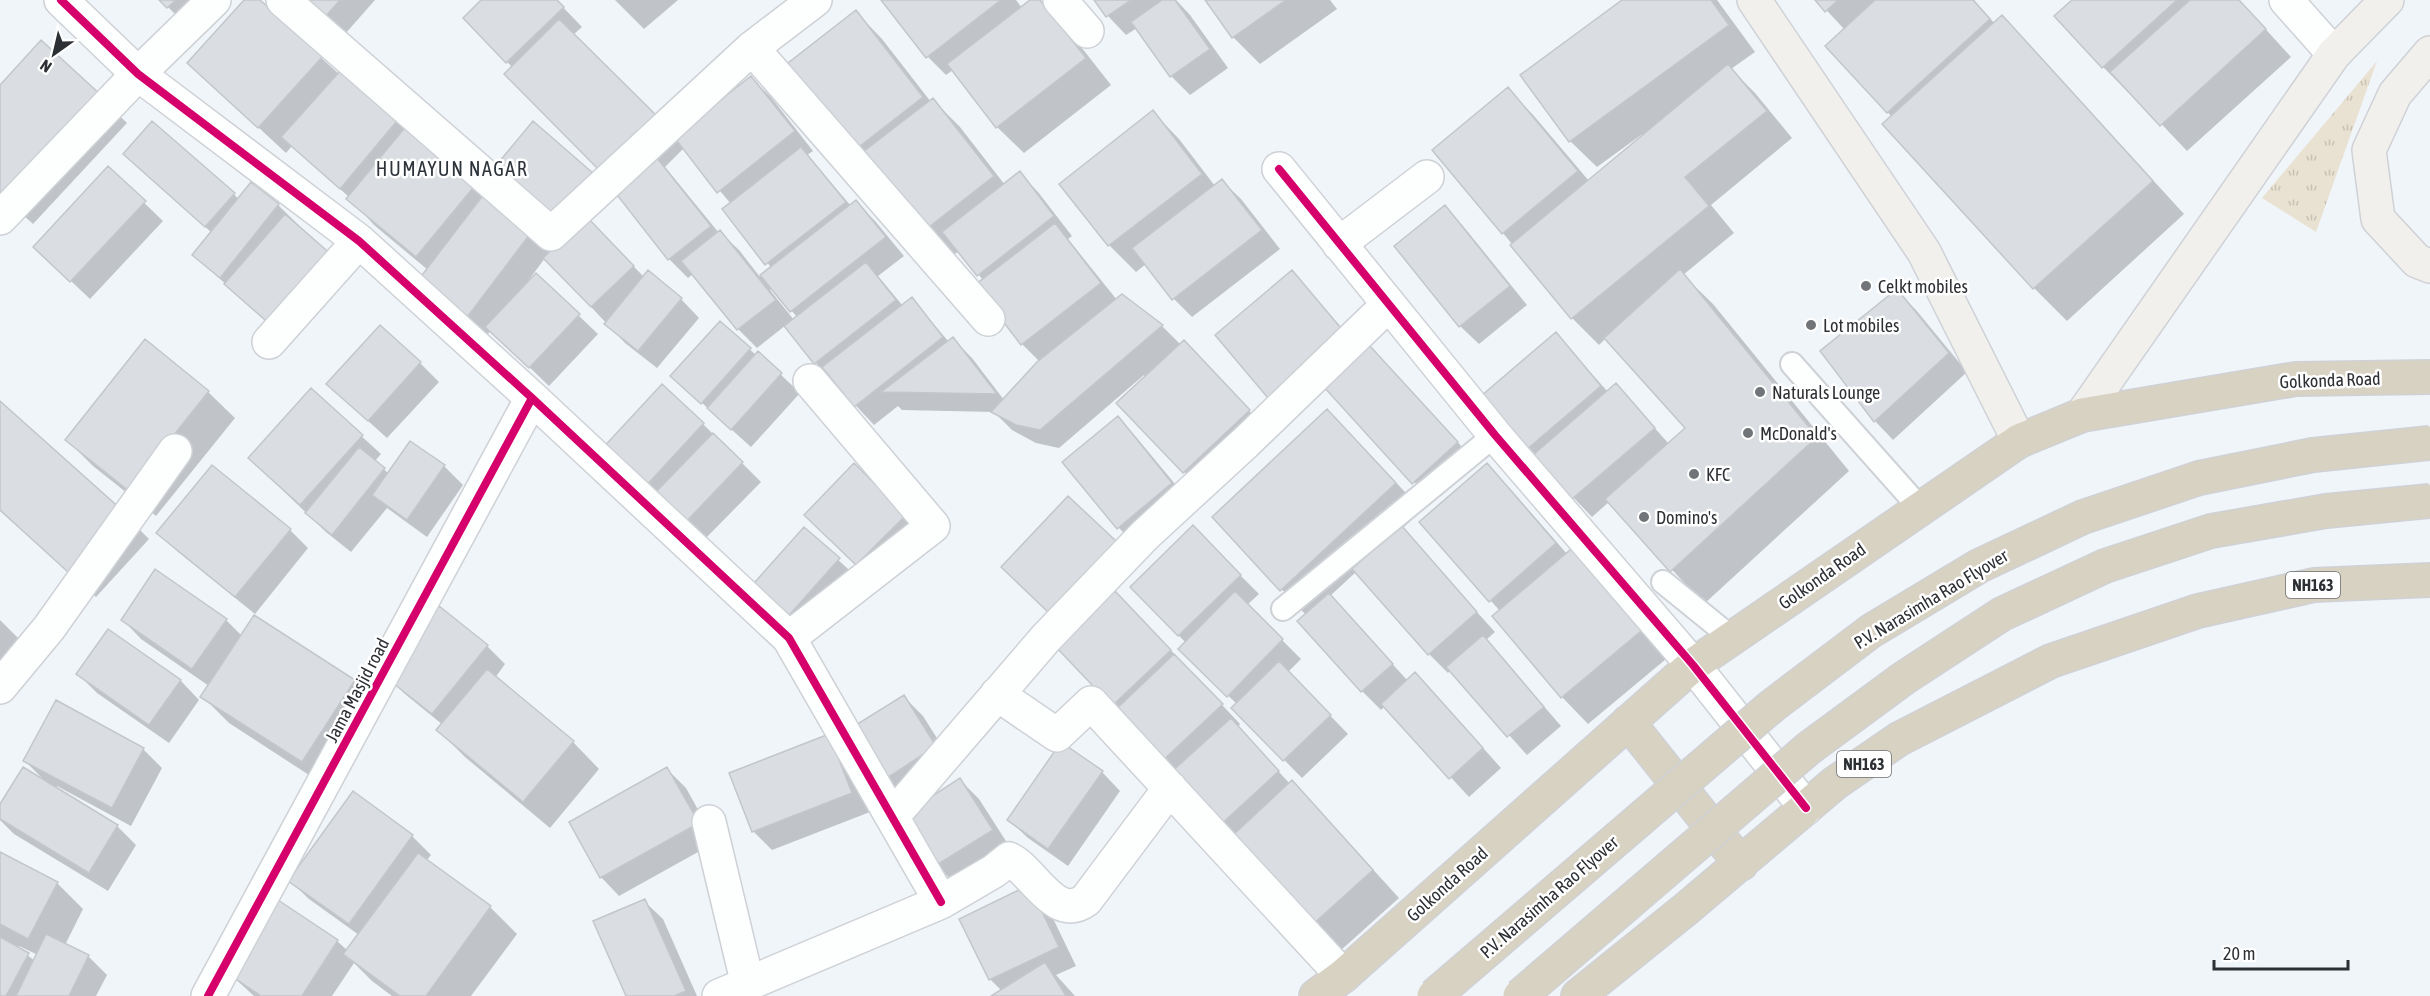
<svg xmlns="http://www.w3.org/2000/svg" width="2430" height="996" viewBox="0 0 2430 996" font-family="'Asap Condensed',sans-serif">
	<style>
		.grass { fill: url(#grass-tufts) }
		.shadow { fill: #0003; fill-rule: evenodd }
		.building { fill: #dadee2; stroke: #c3c6ca; stroke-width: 1.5 }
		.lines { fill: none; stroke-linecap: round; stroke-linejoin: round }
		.lane-casing { stroke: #ced1d6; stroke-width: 26 }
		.street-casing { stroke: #ced1d6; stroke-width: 36 }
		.secondary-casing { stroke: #ced1d6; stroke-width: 36 }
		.highway-casing { stroke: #cfd1d5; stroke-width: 36 }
		.lane { stroke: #fdfefe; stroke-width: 22 }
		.street { stroke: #fdfefe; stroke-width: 33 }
		.secondary { stroke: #f2f0ec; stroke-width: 33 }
		.highway { stroke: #d8d2c3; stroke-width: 33 }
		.highway-bridge-casing { stroke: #cfd1d5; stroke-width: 36; stroke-linecap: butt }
		.highway-bridge { stroke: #d8d2c3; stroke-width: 33 }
		.cycleway-casing { stroke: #fff; stroke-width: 11 }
		.cycleway { stroke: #d6006c; stroke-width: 8 }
		.poi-dot { fill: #717479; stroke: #fff; stroke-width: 2 }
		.labels { text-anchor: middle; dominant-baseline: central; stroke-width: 5; stroke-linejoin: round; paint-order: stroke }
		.shield { fill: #fff; stroke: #6b6d70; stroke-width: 1.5 }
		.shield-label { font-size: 16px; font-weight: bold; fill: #2c2f33 }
		.poi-label { font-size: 18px; fill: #2c2f33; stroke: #fff; text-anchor: start }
		.street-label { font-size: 18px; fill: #2c2f33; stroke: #fff }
		.neighbourhood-label { font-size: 20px; letter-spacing: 1.5px; fill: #2d333b; stroke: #fff }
	</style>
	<defs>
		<pattern id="grass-tufts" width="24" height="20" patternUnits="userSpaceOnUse" patternTransform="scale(1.5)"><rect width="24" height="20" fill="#e9e1d1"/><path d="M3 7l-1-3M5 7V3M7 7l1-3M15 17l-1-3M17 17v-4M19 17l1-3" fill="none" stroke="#c8c1b4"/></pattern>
	</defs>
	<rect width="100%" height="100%" fill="#f0f5fa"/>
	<path class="grass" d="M2377,61L2316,232L2262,198Z"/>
	<path class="shadow" d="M161,0H215L187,26Z
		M246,0H258L339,74L349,63L552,251L588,220L644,277L681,299L699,318L657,368L625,343L545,258L528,281L529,282L536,275L598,334L549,386L491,330L488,334L440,298L428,270L374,225L349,197L292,146L286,153L189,63Z
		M290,0H375L338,42Z
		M483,0H556L582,27L573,35L676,138L751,78L770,96L813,151L807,155L851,206L856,202L875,221L904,256L878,276L903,306L912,299L949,342L953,339L972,358L1004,400L1040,362L1022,344L984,281L959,251L948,259L852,152L856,12L882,39L931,102L933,100L960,127L1005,185L1019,173L1038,192L1072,236L1068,239L1117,300L1122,296L1162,326L1181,345L1202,361L1267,430L1202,490L1184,472L1144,375L1059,448L1036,443L1012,430L994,412L902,410L898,406L874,425L816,363L786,325L757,348L738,329L694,273L688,278L669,259L612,187L615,184L513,68L465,18ZM684,148L731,204L771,268L760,277L739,250L720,232L719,233L665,167ZM772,288L797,317L794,320L770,290Z
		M615,0H678L644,29Z
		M883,0H1016L1022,8L1033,0H1039L1063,24L1111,85L1024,153L997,127L953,70L946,75L928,57Z
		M1096,0H1176L1190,15L1228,68L1190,95L1171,76L1137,28L1126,35L1108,16Z
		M1207,0H1330L1337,9L1260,64L1233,37Z
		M1625,0H1717L1755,52L1731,69L1755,93L1792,138L1711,205L1734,233L1683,275L1713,304L1849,471L1704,604L1609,502L1592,517L1527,449L1556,334L1608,392L1616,385L1669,444L1687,428L1606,338L1599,345L1572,318L1503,233L1508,89L1534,116L1589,181L1643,137L1641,135L1597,167L1570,141Z
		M1817,0H1974L1995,24L2001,17L2034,50L2184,214L2067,321L2034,288L1884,124L1892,117L1827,46L1845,30Z
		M2074,0H2239L2291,57L2187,151L2131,92L2129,93L2103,67Z
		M0,87L100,97L127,123L33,224L0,194Z
		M1153,112L1179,139L1215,186L1222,181L1241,199L1280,249L1192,317L1174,299L1146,264L1136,272L1109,245L1061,184Z
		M125,154L234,194L239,200L278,205L351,276L291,344L194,255L212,233Z
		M108,168L163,221L90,299L54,265Z
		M1444,207L1463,226L1527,305L1479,344L1460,326Z
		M1292,272L1363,353L1387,366L1476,462L1432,501L1324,385Z
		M1897,291L1916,310L1967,372L1893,440L1875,421L1822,351Z
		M720,323L756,355L758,353L800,393L751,447L672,376Z
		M146,342L208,392L235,418L156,516L93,466L67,440Z
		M420,363L439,382L387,438L347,402Z
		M311,390L381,454L375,461L389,474L444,466L463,485L427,537L387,508L351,552L326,532L268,476Z
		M0,403L122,512L149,539L96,597L0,511Z
		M1118,418L1136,437L1190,502L1137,546L1119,528L1064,462Z
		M703,424L761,482L702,542L621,469Z
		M1354,438L1422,510L1402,529L1495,632L1486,640L1561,726L1527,755L1451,670L1448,673L1429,654L1356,572L1330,596L1408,681L1434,693L1501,768L1469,797L1385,706L1381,710L1362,691L1299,621L1306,615L1214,517Z
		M854,465L923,534L876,583L824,533Z
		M1487,465L1513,492L1567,554L1678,649L1588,724L1562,697L1500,611L1421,523Z
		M1193,528L1259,594L1247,605L1301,659L1288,672L1348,734L1302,778L1233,708L1237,704L1199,668L1186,643L1132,587Z
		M804,529L858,578L803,640L768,609Z
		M290,530L308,548L255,614L177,551L159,533Z
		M1134,611L1240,724L1238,727L1290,784L1318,809L1399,898L1340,951L1058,646Z
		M254,617L354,682L381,708L329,788L229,723L202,696L209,686L141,639L123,620H226L242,636Z
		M0,620L20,640L0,664Z
		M108,631L181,681L199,700L169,743L97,693L78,674Z
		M487,646L505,664L495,678L573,742L599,769L550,828L465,757L438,730L443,725L405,694L386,676Z
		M904,697L923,716L954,765L904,797L885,779Z
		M57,702L143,749L162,768L131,826L57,786L56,789L117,826L136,845L108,891L14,834L0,820V807L45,781L25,761Z
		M828,736L847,755L870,812L772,850L753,831Z
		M667,769L686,788L716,842L619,896L601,877Z
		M1102,772L1120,791L1068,866L1028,838L1009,820Z
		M960,780L979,799L1011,849L955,884L937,865Z
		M354,793L412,836L431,855L426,861L490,907L517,934L471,996H392L372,981L354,963L332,996H254L231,975L337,941L348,951L359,935L309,899L290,881Z
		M0,854L57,883L83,909L65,945L88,956L107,975L96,996H0ZM19,946L38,955L35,961L18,948Z
		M644,901L663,919L697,996H627Z
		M1047,906L1076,966L1056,975L1075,996H993L1002,991L990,979L961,919Z"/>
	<path class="building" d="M159,0H176L167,8Z
		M244,0H260L323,56L258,128L187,63Z
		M291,0H340L318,25Z
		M481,0H557L564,7L506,63L463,18Z
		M881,0H1001L926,58Z
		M1030,0H1040L1086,58L996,128L947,64Z
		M1094,0H1131L1106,17Z
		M1162,0H1175L1210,49L1170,77L1131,22Z
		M1205,0H1286L1232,38Z
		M1622,0H1711L1729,25L1569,142L1520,75Z
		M1815,0H1838L1825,12Z
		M1875,0H1973L1990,19L1887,113L1825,46Z
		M2072,0H2177L2102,68L2054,16Z
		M2190,0H2239L2266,29L2160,126L2110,72Z
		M856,10L923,97L851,153L783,67Z
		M2002,15L2153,181L2033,289L1882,124Z
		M559,19L660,119L603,174L504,74Z
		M41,40L101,95L6,199L0,194V85Z
		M349,61L407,109L340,189L281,137Z
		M1728,64L1767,111L1685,177L1709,206L1571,319L1510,245Z
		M751,76L795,131L717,193L674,137Z
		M1508,87L1578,171L1502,234L1432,150Z
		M933,98L994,176L920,234L859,155Z
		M1153,110L1202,174L1108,246L1059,184Z
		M412,119L482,177L416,257L346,199Z
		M152,121L235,193L205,227L123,154Z
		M533,121L594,174L549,225L489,174Z
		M801,147L846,202L765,265L722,209Z
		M653,153L711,226L668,260L610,186Z
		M108,166L146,201L70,282L33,247Z
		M1020,171L1054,216L977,276L942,232Z
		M1222,179L1262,230L1172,300L1132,248Z
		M251,182L279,204L220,278L192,255Z
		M484,194L533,230L468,316L419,279Z
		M856,200L886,237L790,312L760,275Z
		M1445,205L1510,286L1459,327L1394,246Z
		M285,214L333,256L272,326L224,284Z
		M586,216L634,266L591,307L543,258Z
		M1055,223L1101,283L1021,345L975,285Z
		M720,230L776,300L737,330L681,261Z
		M866,262L896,300L814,364L784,326Z
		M1680,269L1817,437L1670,572L1605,499L1685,428L1604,338Z
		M648,270L682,298L638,351L604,324Z
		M1292,270L1345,333L1268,398L1215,335Z
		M536,273L580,314L529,368L485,327Z
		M1897,289L1949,353L1874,422L1820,351Z
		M1122,294L1163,325L1040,430L1016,425L991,412L1037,362Z
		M912,297L943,337L854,407L822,367Z
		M720,321L751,348L701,404L670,376Z
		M380,325L421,362L368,421L326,384Z
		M1556,332L1601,386L1526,450L1481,396Z
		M953,337L997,394L881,392Z
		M145,339L209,391L129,491L65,440Z
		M1184,340L1250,410L1183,473L1116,403Z
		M1369,345L1458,442L1412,484L1324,387Z
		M758,351L782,373L731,430L707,408Z
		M1616,383L1655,428L1572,499L1533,455Z
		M662,384L704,423L643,489L600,451Z
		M311,388L363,435L300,505L248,458Z
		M0,401L123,511L68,572L0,510Z
		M1327,409L1396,483L1280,591L1212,517Z
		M1118,416L1172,483L1117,529L1062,462Z
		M713,433L743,462L683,525L652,496Z
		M410,441L445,465L407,520L372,495Z
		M359,447L385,468L332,535L305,513Z
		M854,463L906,515L856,565L804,515Z
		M1487,463L1556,543L1489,602L1419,522Z
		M212,465L291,529L235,597L156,533Z
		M1068,496L1116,541L1048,612L1001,567Z
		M1193,525L1241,575L1178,636L1130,587Z
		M1401,525L1477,612L1428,655L1352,569Z
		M804,527L840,558L783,622L747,591Z
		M1583,539L1653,621L1561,698L1492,616Z
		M155,569L227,619L192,669L121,620Z
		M1115,591L1171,650L1112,706L1055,646Z
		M1235,591L1283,639L1227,697L1178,649Z
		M1329,593L1393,664L1361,692L1297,621Z
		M439,606L488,645L432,714L384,676Z
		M254,615L355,680L302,762L200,697Z
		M108,629L181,680L149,725L76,674Z
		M1483,635L1544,707L1507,737L1446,667Z
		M1174,654L1223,704L1159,764L1111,714Z
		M1279,661L1331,715L1283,761L1231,708Z
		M487,669L574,741L523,802L436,730Z
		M1415,672L1483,748L1449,779L1381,704Z
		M904,695L936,746L884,780L851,728Z
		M56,700L144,748L112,808L23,761Z
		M1231,718L1279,771L1217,828L1168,775Z
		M829,734L852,793L752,832L729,773Z
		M1061,742L1103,771L1048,849L1007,820Z
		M23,767L118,825L89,873L0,819V804Z
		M667,767L699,823L600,878L569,822Z
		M960,778L993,830L935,866L903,815Z
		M1292,780L1373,870L1312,925L1231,837Z
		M353,791L413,835L349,924L288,881Z
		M0,852L58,882L28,939L0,924Z
		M418,853L491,906L426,996H400L343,954Z
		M1029,885L1059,947L989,980L959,919Z
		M645,899L686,991L674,996H626L593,921Z
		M278,900L338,940L302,996H261L230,975Z
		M46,934L89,955L69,996H16Z
		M0,937L29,953L6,996H0Z
		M1045,962L1066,996H991Z"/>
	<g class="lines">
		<g class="lane-casing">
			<path id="lane" d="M1792,364L1920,508
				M1663,582L1732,638
				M1283,609L1495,435"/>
		</g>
		<g class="street-casing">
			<path id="street" d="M61,0L138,74L359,241L532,398L789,638L941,902
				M283,0L551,234L752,48L815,0
				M1060,0L1087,31
				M2286,0L2334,54
				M752,48L988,319
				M1279,169L1495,435L1693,665L1806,808
				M0,218L138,74L214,0
				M1339,244L1427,177
				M269,342L359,241
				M789,638L933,526L810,381
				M0,687L49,628L175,451
				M997,694L1057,735L1091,703L1343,976
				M892,817L1046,638L1145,535L1245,443L1388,305
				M709,822L748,985
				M208,996L532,398
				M719,996L941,902L994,871L1009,859C1033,870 1055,923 1086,900L1170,788"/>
		</g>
		<g class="secondary-casing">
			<path id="secondary" d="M1754,0L1924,252L2019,441
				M2430,53L2395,94L2369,150L2378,219L2417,261L2430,266
				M2082,415L2334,54L2387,0"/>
		</g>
		<g class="highway-casing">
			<path id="highway" d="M1628,722L1741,864
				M1316,996L1343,976L1693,665L2019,441L2082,415L2296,379L2430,377
				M1578,996L1686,909L1835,783L1899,739L2051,661L2198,611L2314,585L2430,580"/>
		</g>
		<use href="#lane" class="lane"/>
		<use href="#street" class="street"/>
		<use href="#secondary" class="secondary"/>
		<use href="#highway" class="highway"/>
		<g class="highway-bridge-casing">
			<path id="highway-bridge" d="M1434,996L1772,706L1871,631L1979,566L2083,517L2199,478L2313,455L2430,443
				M1520,996L1809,748L1904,678L2002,614L2105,566L2211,531L2326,511L2430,501"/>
		</g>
		<use href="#highway-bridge" class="highway-bridge"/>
		<g class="cycleway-casing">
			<path id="cycleway" d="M61,0L138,74L359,241L532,398L789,638L941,902
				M1279,169L1495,435L1693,665L1806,808
				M208,996L532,398"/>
		</g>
		<use href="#cycleway" class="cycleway"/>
	</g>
	<g class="poi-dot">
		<circle cx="1866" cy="286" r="6"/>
		<circle cx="1811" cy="325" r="6"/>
		<circle cx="1760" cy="392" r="6"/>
		<circle cx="1748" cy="433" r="6"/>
		<circle cx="1694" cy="474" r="6"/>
		<circle cx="1644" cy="517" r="6"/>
	</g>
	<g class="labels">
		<g class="shield">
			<rect x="2286" y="572" width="54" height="26" rx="4.5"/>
			<rect x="1837" y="751" width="54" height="26" rx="4.5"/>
		</g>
		<g class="shield-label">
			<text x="2313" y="585">NH163</text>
			<text x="1864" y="764">NH163</text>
		</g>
		<g class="poi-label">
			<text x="1878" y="286">Celkt mobiles</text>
			<text x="1823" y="325">Lot mobiles</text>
			<text x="1772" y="392">Naturals Lounge</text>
			<text x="1760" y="433">McDonald's</text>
			<text x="1706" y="474">KFC</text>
			<text x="1656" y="517">Domino's</text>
		</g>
		<g class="street-label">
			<text transform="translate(2330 380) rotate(-2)">Golkonda Road</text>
			<text transform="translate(1822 576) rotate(-35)">Golkonda Road</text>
			<text transform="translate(1931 599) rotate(-31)">P.V. Narasimha Rao Flyover</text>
			<text transform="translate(357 690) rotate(-62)">Jama Masjid road</text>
			<text transform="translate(1447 884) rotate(-42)">Golkonda Road</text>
			<text transform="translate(1549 897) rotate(-41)">P.V. Narasimha Rao Flyover</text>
		</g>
		<g class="neighbourhood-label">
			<text x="452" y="168">HUMAYUN NAGAR</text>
		</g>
	</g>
	<g transform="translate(54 54) rotate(214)" stroke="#ffffff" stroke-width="4.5" paint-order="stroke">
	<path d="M0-4.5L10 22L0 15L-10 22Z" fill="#2c2f33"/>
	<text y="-9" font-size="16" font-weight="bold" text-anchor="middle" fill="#2c2f33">N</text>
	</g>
	<path d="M2214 960v9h134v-9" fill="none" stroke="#2c2f33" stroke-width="3"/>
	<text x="2223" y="960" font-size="18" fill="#2c2f33" stroke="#ffffff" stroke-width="4.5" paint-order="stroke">20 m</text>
</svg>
